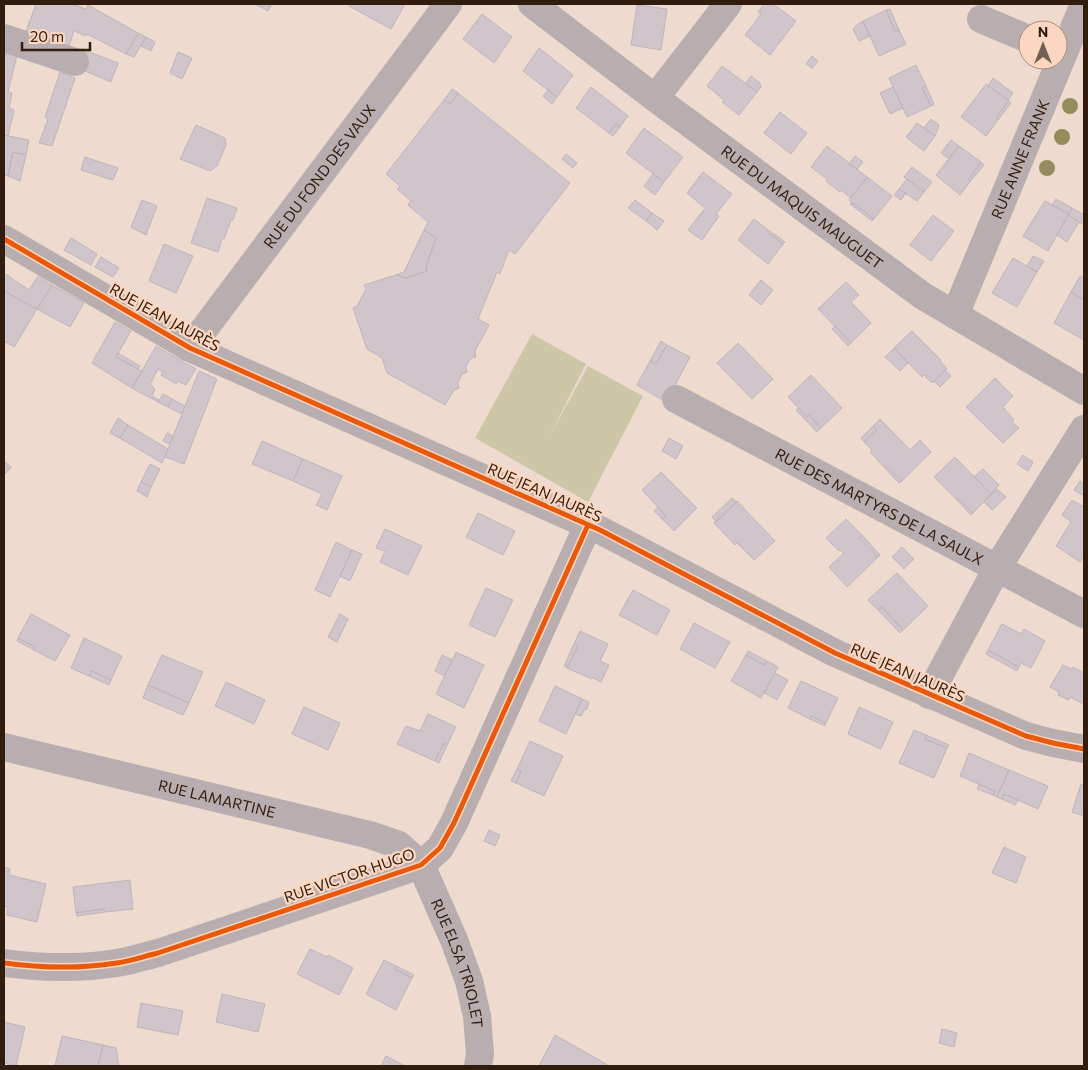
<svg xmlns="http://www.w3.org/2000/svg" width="1088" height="1070" viewBox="0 0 1088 1070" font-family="Commissioner,sans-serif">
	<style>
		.grass { fill: #cec7a7 }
		.building { fill: #d0c5cb; stroke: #c0b5bb }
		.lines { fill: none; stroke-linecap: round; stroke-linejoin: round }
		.minor { stroke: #b8adaf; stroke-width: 28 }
		.cycleway-casing { stroke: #fbd7c2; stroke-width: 8 }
		.cycleway { stroke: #e8590c; stroke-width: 5 }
		.tree { fill: #948c5d }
		.labels { text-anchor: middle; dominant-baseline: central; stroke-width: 4.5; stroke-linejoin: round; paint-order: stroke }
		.street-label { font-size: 15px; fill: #311c0e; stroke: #fbd7c2 }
	</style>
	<rect width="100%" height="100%" fill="#eedacf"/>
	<path class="grass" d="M532,334L586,364L549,437L588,366L643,396L588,502L475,438Z"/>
	<path class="building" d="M36,4H71L86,9L88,5L138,33L126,54L87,34L86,36L74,31L67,53L25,34Z
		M255,4H272L268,11Z
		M351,4H405L391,29L349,6Z
		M764,4H773L796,21L770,55L745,35L761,14L758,12Z
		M637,5L667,9L661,50L631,45Z
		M890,9L899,30L895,31L886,10Z
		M886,10L895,31L899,30L906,44L879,56L863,21Z
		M482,14L512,37L494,63L463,39Z
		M863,21L870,36L859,41L853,29L858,24Z
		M138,33L146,37L134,57L126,54Z
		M146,37L155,42L151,51L141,46Z
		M4,47L18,51L8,92L12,93L9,108L14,110L8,136L4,135Z
		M539,48L573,75L557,97L523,71Z
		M84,50L118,63L111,82L78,68Z
		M178,52L192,58L182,79L170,73Z
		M812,56L818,61L812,68L806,64Z
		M916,65L926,86L922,88L931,106L907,117L889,78Z
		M722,66L757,92L739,115L722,102L724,100L707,86Z
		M60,72L75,78L52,146L39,143L48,119L45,117Z
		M751,76L760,83L761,87L757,92L746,83Z
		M993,78L1013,93L1008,100L988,86Z
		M986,84L1009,101L996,118L998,120L986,136L961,117Z
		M926,86L934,105L931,106L922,88Z
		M591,87L628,116L620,127L616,124L609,133L576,108Z
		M893,87L903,108L890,114L880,93Z
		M452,89L458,93L450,104L444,100Z
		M548,90L557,97L552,104L543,96Z
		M458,93L570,183L515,254L509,250L500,274L497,272L478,319L489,325L475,351L476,357L471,358L466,366L467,372L462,374L458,382L459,388L454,390L445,405L387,373L382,358L367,349L353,308L357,306L366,289L364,285L396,275L406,278L427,271L426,267L436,238L424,230L428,222L408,205L411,201L397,189L400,186L386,174L444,100L450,104Z
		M1009,101L1011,103L998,120L996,118Z
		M780,112L807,133L791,154L764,133Z
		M931,119L939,125L935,136L924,128Z
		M917,123L935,136L924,151L906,137Z
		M616,124L620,127L613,136L609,133Z
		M196,125L225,138L226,145L217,166L210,171L180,159Z
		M644,128L683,157L664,182L626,153Z
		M4,135L29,140L26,155L13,152L8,176L4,175Z
		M951,140L959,146L949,159L941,153Z
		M827,146L867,177L851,198L841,190L840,192L826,181L827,179L811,167Z
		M959,146L981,162L968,180L970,182L960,195L936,175Z
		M13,152L26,155L20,181L8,176Z
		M566,154L577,163L573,168L562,159Z
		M855,156L863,162L857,169L849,164Z
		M85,157L118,168L113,180L81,170Z
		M981,162L984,165L970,182L968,180Z
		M912,167L932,182L924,192L904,177Z
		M703,172L732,194L716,214L719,216L702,240L688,230L705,208L687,193Z
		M653,174L664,182L655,195L644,186Z
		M867,177L892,196L874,219L849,200Z
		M907,179L924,192L917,201L899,189Z
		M899,189L906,193L901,200L894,195Z
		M207,198L237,208L233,220H231L224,239H222L218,252L191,243Z
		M1056,199L1072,208L1069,214L1052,205Z
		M142,200L157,206L146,235L131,227Z
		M635,200L652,213L646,221L628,208Z
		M1045,201L1069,214L1048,251L1023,236Z
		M852,202L874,219L872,221L850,204Z
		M1072,208L1084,215V225L1068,215Z
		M652,213L664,221L657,230L646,221Z
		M933,215L954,231L931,261L910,245Z
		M1068,215L1079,222L1067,242L1057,235Z
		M754,219L768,230L767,232L783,244L768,264L738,240Z
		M424,230L436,238L426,267L427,271L406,278L396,275L404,272Z
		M768,230L777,236L785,242L783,244L767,232Z
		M71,238L97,254L91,265L64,250Z
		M164,244L193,256L176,293L149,281Z
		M1033,256L1044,261L1037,272L1027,266Z
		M101,257L119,268L113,277L95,267Z
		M1013,258L1037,272L1017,307L992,293Z
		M4,273L29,290L38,276L52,285L37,309L4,291Z
		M1080,276L1084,278V300L1071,292Z
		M761,280L773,290L761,305L749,295Z
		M846,282L859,295L851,302L871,323L851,343L818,309Z
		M52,285L84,303L70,327L37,309Z
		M4,291L37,309L14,347L4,341Z
		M1071,292L1084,300V340L1054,323Z
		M115,322L131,331L116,357L142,371L132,388L92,363Z
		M835,326L851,343L848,346L832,329Z
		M912,331L941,360L940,361L947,369L932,383L924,375L922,377L894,348Z
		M661,341L667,345L656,364L650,361Z
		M738,343L773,379L752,399L717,363Z
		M667,345L690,357L666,402L637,385L650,361L656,364Z
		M156,346L196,369L186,385L178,381L176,384L161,375L163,372L158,369L150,384L155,389L152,396L159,400L158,402L132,388Z
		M894,348L908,363L900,371L885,357Z
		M118,353L140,366L138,369L116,357Z
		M945,370L951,376L940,387L934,381Z
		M199,371L217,379L184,464L165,457Z
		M811,375L842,408L821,428L809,415L807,417L788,397Z
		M995,378L1013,396L1003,407L1014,420L1012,422L1019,428L1003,443L966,407Z
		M163,394L172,399L168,407L158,402Z
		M172,399L185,406L182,414L168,407Z
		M798,408L807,417L809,415L821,428L817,432L796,410Z
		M118,418L128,425L120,438L110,433Z
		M880,419L910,450L920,440L931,452L902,481L887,466L885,468L870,452L872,450L864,442L877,430L873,426Z
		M128,425L168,449L162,463L120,438Z
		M873,426L877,430L864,442L861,438Z
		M167,433L173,436L170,444L163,441Z
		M669,438L683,446L676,459L662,451Z
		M262,441L303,459L293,481L252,464Z
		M1023,455L1033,462L1028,471L1017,464Z
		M955,457L991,494L973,513L959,499L957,500L934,477Z
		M303,459L342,476L327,510L316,505L322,494L293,481Z
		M5,462L11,467L5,474L4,464Z
		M150,464L160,469L151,487L141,482Z
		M887,466L902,481L899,483L885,468Z
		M983,469L999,485L991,494L974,477Z
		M661,472L697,508L674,531L662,519L666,516L642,490Z
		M1080,481L1083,484L1084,481V496L1074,490Z
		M141,482L151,487L147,497L137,491Z
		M997,489L1006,497L992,510L984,502Z
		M732,498L737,502L716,522L712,517Z
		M959,499L973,513L971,515L957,500Z
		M1072,500L1084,507V555L1080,562L1056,546L1071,522L1062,515Z
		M737,501L775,541L754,560L737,543L735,545L714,523Z
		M658,507L666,516L662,519L654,511Z
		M478,513L515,531L503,555L466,537Z
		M846,519L862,535L859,538L878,557L847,587L829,567L844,553L840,550L839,551L826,538Z
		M385,529L422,546L408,575L380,562L385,551L376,548Z
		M862,535L880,555L878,557L859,538Z
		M336,542L352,550L330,597L315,590Z
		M902,547L914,559L904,569L892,557Z
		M352,550L362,554L350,581L340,576Z
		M897,573L928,606L903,630L882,607L878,610L868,600Z
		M486,588L513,600L495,637L469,625Z
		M633,590L670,610L657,635L619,615Z
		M882,607L903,630L900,633L878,610Z
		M31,614L70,635L55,661L34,650L35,647L18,638Z
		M340,614L348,619L337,642L328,637Z
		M694,623L730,642L715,668L680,649Z
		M1002,624L1021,634L1024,629L1045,641L1031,668L1021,663L1019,667L988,650Z
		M580,631L608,644L600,661L609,665L601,682L592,677V679L567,668L578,646L574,644Z
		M18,638L35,647L34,650L17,641Z
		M84,638L122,656L111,680L92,671L89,676L71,668Z
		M574,644L578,646L567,668L564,666Z
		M988,650L1019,667L1017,671L986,654Z
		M748,651L767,661L764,665L746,655Z
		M456,652L484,665L464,708L436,694Z
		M162,655L203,672L189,703L148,685Z
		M442,655L452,660L445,676L435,671Z
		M746,655L764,665L767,661L778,667L761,698L731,681Z
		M1063,665L1071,669L1073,667L1084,673V704L1070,697L1068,700L1058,695L1059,692L1050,687Z
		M92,671L111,680L109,685L89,676Z
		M775,673L788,680L777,700L764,693Z
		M801,681L838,698L826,723L812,716L810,719L788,708Z
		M226,682L265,700L254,724L215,706Z
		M148,685L189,703L183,715L143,698Z
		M555,686L582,699L566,734L539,721Z
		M582,699L589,702L587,709L584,710L581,716L575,714Z
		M304,707L340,723L328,750L292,734Z
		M859,707L893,722L881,749L848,734Z
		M428,714L456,727L447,745L444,743L435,761L397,744L406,726L420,731Z
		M812,716L826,723L825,726L810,719Z
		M914,730L926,735L925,739L947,748L934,778L899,763Z
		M926,735L949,745L947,748L925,739Z
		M530,741L563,756L544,796L516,783L521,771L517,769Z
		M444,743L447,745L439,763L435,761Z
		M969,753L1009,770L997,797L993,795L995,791L960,776Z
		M517,769L521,771L516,783L511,781Z
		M1009,770L1048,786L1038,809L1004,794L1002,799L997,797Z
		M979,784L995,791L993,795L977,789Z
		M1081,784L1084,785V816L1072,812Z
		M1004,794L1018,800L1015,805L1002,799Z
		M489,830L500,835L495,846L484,841Z
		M1004,847L1026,857L1016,883L992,873Z
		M4,867L10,869L9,875L46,884L37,922L7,915L8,907L4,906Z
		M130,880L133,909L105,912L104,909L76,913L73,887Z
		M104,909L105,912L77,916L76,913Z
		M310,949L327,957L328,955L353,968L339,995L297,974Z
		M384,960L396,966L394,969L412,978L396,1010L366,994Z
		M396,966L414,975L412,978L394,969Z
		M222,994L265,1004L258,1032L216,1022Z
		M141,1003L183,1011L178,1035L137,1027Z
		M4,1022L25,1027L16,1066L4,1063Z
		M942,1029L957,1033L954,1047L939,1043Z
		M555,1035L608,1065V1066H539Z
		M62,1036L103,1045L98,1066H55Z
		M103,1045L116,1048L119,1066H98Z
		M386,1056L405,1066H381Z"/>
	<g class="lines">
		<g class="minor">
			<path id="s1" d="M532,4L655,98L923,296L1084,391"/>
			<path d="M981,19L1028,39"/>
			<path d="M4,38L75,62"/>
			<path d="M655,98L728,4"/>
			<path d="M4,239L190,348L600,530L835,653L1026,736L1053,743L1084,749"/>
			<path id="s2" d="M955,315L1084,4"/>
			<path id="s3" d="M190,348L448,4"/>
			<path id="s4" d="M676,399L1084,614"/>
			<path d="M929,695L997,568L1084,429"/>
			<path id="s5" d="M4,747L370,835L399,845L421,865L454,940L469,981L477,1016L480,1054L478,1066"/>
			<path d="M4,963C41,968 79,969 117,963C131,961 145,956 158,953L421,865L440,848L454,823L588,525"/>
		</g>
		<g class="cycleway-casing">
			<path id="cycleway" d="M4,239L190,348L600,530L835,653L1026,736L1053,743L1084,749
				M4,963C41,968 79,969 117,963C131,961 145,956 158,953L421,865L440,848L454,823L588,525"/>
		</g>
		<use href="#cycleway" class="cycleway"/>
	</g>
	<g class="tree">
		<circle cx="1070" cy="106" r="8"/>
		<circle cx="1062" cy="137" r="8"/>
		<circle cx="1047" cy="168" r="8"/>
	</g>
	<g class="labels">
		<g class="street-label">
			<text stroke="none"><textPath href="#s2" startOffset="169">RUE ANNE FRANK</textPath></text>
			<text stroke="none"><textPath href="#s3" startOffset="215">RUE DU FOND DES VAUX</textPath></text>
			<text stroke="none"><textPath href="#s1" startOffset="338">RUE DU MAQUIS MAUGUET</textPath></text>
			<text transform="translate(165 317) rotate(29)">RUE JEAN JAURÈS</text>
			<text transform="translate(545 492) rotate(24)">RUE JEAN JAURÈS</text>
			<text stroke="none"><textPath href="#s4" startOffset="230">RUE DES MARTYRS DE LA SAULX</textPath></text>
			<text transform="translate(908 672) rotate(24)">RUE JEAN JAURÈS</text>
			<text stroke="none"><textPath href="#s5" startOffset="219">RUE LAMARTINE</textPath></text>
			<text transform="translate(349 875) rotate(-19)">RUE VICTOR HUGO</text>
			<text stroke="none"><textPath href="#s5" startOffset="542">RUE ELSA TRIOLET</textPath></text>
		</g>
	</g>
	<rect width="1088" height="1070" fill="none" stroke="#311c0e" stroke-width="10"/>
	<g transform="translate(1043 45)"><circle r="24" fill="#fbd7c2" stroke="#aa8c7a"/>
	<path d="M0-4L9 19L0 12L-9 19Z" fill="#735e52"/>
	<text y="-8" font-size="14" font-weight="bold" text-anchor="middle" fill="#311c0e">N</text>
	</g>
	<path d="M22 42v8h68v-8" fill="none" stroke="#311c0e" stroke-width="2.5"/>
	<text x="30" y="42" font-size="15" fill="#311c0e" stroke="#fbd7c2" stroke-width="4" paint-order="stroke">20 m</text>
</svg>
